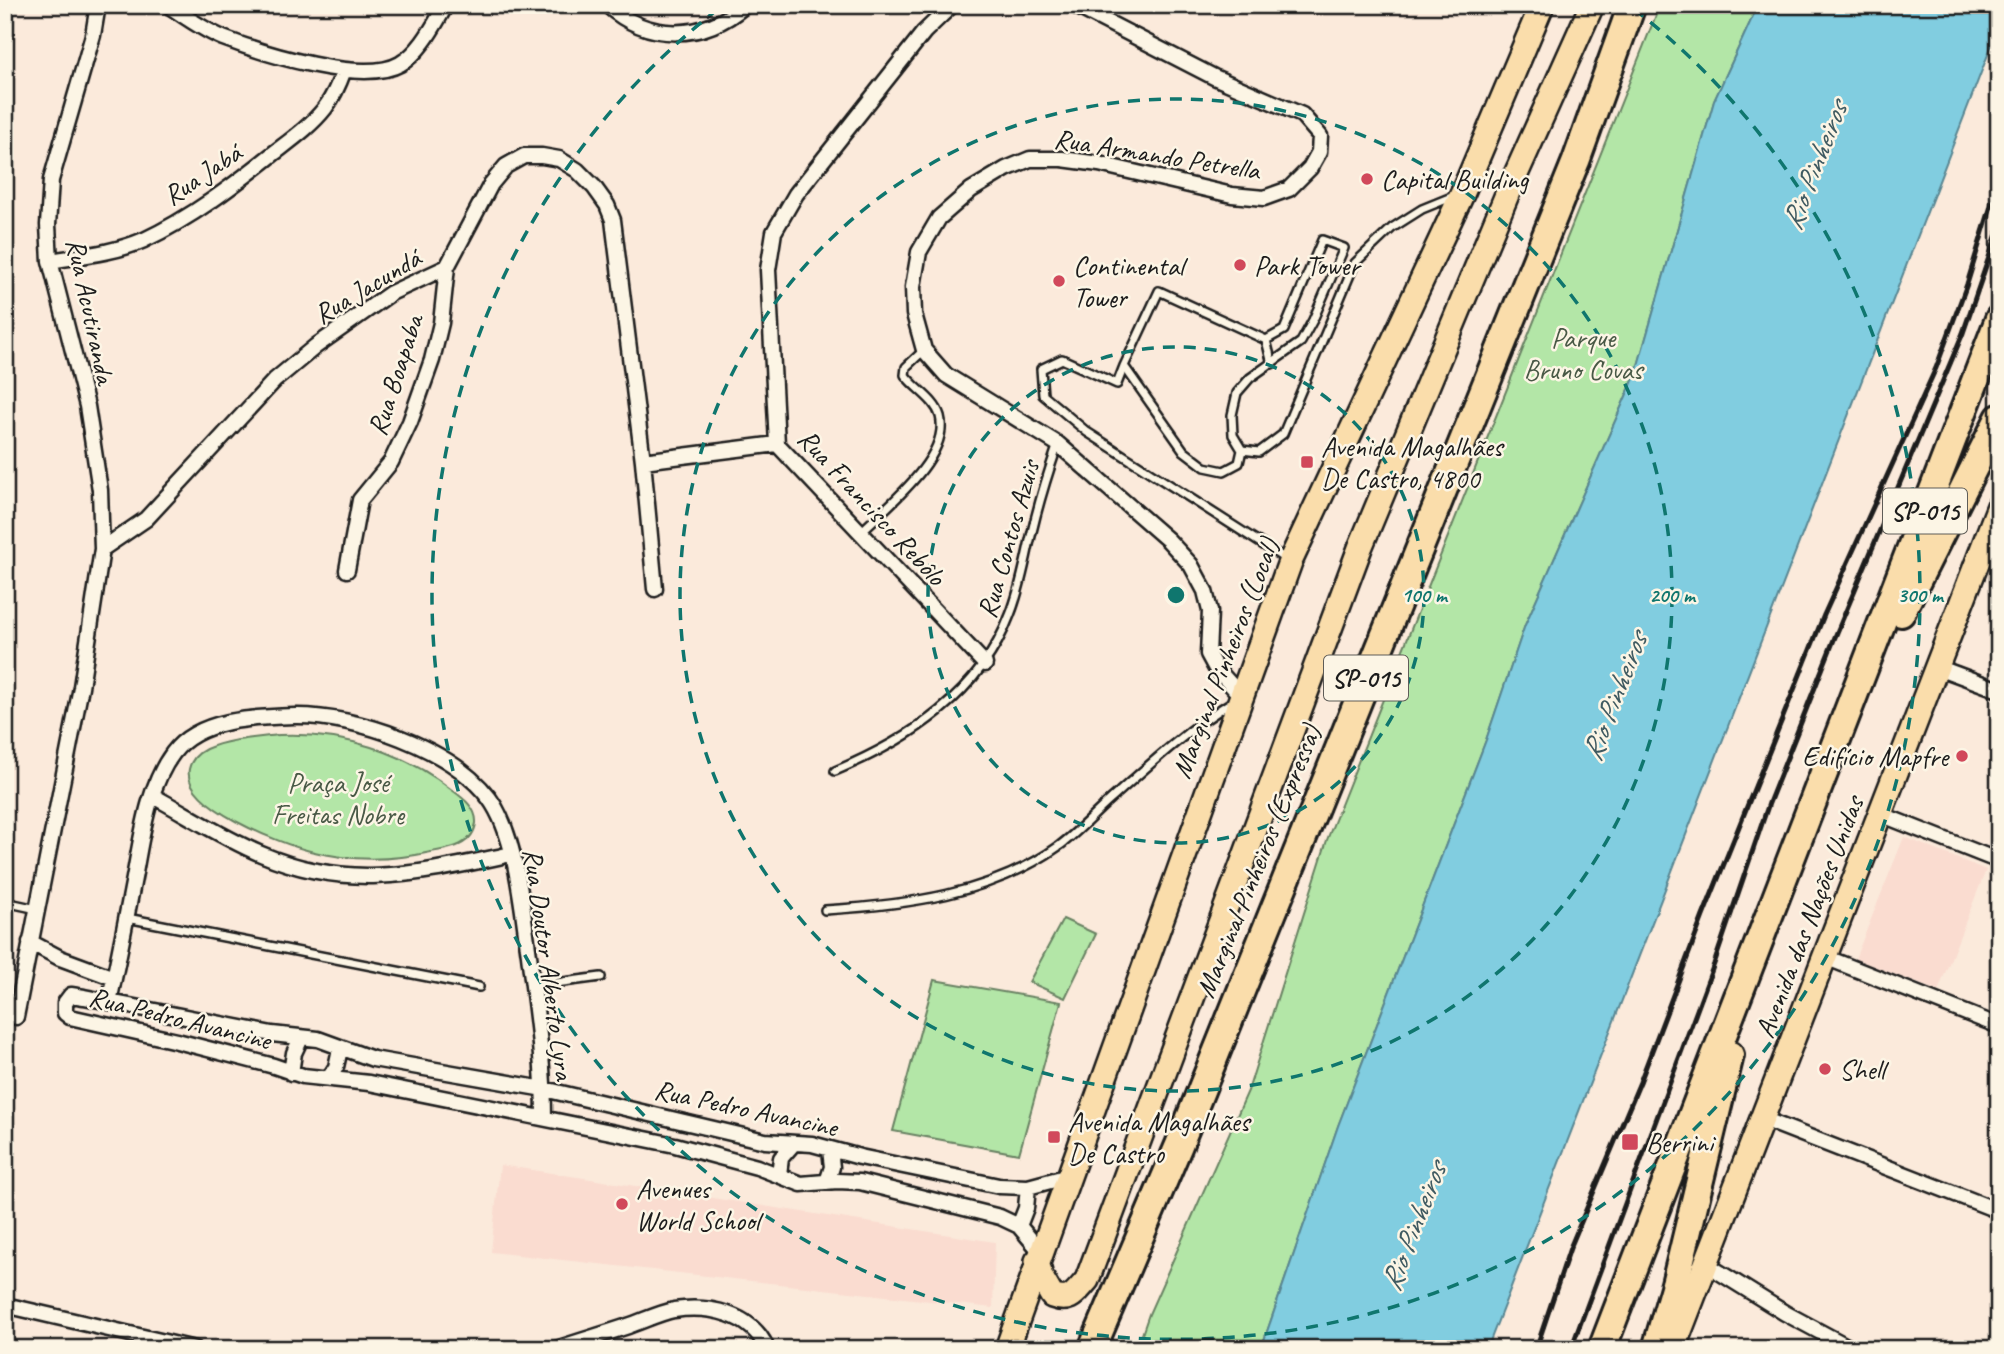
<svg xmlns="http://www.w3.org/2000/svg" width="2004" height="1354" viewBox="0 0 2004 1354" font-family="Caveat,sans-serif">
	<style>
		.built { fill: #fadcd0 }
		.green { fill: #b3e6a7; stroke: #688162; stroke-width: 2 }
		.water { fill: #81cde0; stroke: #598692; stroke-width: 2 }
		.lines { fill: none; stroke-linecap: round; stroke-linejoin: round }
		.service-casing { stroke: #1c1c1c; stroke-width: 12 }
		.minor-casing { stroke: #1c1c1c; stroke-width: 19 }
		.trunk-casing { stroke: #1c1c1c; stroke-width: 28 }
		.motorway-casing { stroke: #1c1c1c; stroke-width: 32 }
		.service { stroke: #fcf5e5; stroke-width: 7 }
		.minor { stroke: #fcf5e5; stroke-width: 14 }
		.trunk { stroke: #faddab; stroke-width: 23 }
		.motorway { stroke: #faddab; stroke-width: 26 }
		.rail { stroke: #1c1c1c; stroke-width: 5 }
		.ring { fill: none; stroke: #0f766e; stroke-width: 3.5; stroke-dasharray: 12 9 }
		.poi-dot { fill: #d1495b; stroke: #fcf5e5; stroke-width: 2.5 }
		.labels { text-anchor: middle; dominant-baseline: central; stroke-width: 5; stroke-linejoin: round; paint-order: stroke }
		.shield { fill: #fcf5e5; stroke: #5f5d58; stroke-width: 2 }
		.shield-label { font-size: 26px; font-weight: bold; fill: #1c1c1c }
		.street-label { font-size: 28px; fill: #1c1c1c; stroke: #fcf5e5 }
		.poi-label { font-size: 28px; fill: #1c1c1c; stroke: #fcf5e5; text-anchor: start }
		.park-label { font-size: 28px; fill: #495946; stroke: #fcf5e5 }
		.water-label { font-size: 30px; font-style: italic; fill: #3f5a61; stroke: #fcf5e5 }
		.centre { fill: #0f766e; stroke: #fcf5e5; stroke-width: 3.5 }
		.ring-label { font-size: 21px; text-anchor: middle; font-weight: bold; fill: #0f766e; stroke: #fcf5e5; stroke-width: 5; stroke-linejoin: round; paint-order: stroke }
	</style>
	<rect width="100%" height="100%" fill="#fbeadb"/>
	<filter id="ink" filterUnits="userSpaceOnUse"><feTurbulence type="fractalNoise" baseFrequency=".0143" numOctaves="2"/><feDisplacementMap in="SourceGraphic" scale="14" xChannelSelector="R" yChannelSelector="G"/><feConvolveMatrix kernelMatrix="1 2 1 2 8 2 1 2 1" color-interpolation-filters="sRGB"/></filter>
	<g filter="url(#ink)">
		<path class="built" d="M1904,837L1986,870L1938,991L1855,959Z
			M500,1165L995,1242L993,1308L491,1252Z"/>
		<path class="green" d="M1660,5H1758L1714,101L1635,376L1525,625L1486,740L1338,1126L1261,1349H1137L1149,1314L1248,1091L1327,840Z
			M279,735C341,732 403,751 452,790C463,798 477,808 476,823C473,846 449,849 431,852C391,861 349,861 310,851C281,844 182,806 189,769C191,760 198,753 206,749C228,739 254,738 279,735Z
			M1063,919L1096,934L1065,998L1029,982Z
			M934,980L1061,1002L1019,1154L893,1131Z"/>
		<path class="water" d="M1758,5H1999V26L1487,1349H1261L1338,1126L1486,740L1525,625L1635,376L1714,101Z"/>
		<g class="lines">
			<g class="service-casing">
				<path id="service" d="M1266,340L1284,330L1322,240L1344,248L1313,320L1301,342L1250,378L1237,393L1232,415L1233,435L1242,450L1259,452L1283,434L1355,263L1392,228L1422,209L1454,196
					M1266,340L1272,364
					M1124,366L1117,384L1062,359L1041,369L1043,395L1087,432L1287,560
					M1242,450L1239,463L1224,471L1205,467L1184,451L1124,366L1159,291L1266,340
					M860,533C886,507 951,457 940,416C935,399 915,389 905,375L906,367L924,350
					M835,771C909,740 980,694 1010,615C1021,588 1025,560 1032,532C1039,502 1048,473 1058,444
					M5,902L37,909
					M825,910C905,905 991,895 1059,846C1077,833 1093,815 1110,800C1150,764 1189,728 1235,700
					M127,918L479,987
					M533,986L601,977"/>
			</g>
			<g class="minor-casing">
				<path id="minor" d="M168,5C185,17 204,30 223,38C262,53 363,85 400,64C421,52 434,25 446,5
					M607,5C648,42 704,41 745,5
					M952,5L924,32L796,194L774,232L768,270L777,444L985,664
					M1074,5L1214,77L1302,115L1320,136L1319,152L1310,168L1289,189L1264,198L1232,195L1099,164L1062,159H1030L1006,169L971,190L939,218L919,252L913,287L914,314L924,350L946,375L1058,444L1168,540L1191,565L1205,591L1210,611L1208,654L1215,667L1241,696
					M50,261C81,256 114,253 144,240C191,218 233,186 273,154C291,140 311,126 325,108C334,96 339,84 344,70
					M643,461L777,444
					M102,549L146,519L275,380L316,346L391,293L447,267L491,184L506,166L524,156H542L559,159L577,170L594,187L607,205L613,220L643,461L655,589
					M347,570L360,500L391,462L410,422L432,360L441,323L447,267
					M1937,667L1999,690
					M153,796C188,815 223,838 261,854C351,892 421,873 512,854
					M1880,814L1999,861
					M30,942L60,958L114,978
					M1825,957L1999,1026
					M109,1002C118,961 126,920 134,878C142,837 147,788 173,753C198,719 255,717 295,716C356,715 451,748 489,798C517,836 522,909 529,955C536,1010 544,1063 544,1118
					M16,1017L81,687L102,549L100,490L87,406L50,261L48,225L51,180L93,35L98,5
					M291,1073L294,1053L301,1038
					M329,1078L336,1067L340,1049
					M1763,1119L1999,1211
					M779,1175L781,1158L794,1143
					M827,1182L832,1167L830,1150
					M1019,1226L1026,1208L1028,1187
					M1041,1252L1019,1226L1000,1217L860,1182L837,1181L801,1184L757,1167L675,1145L369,1083L303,1076L274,1066L177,1041L70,1017L65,1013V1003L71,995L84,997L272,1034L318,1039L373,1059L544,1089L765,1141L812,1144L860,1157L999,1186L1028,1187L1069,1176
					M1706,1264L1785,1313L1852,1349
					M5,1305L195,1349
					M556,1349C580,1341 604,1334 628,1326C643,1321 659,1313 674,1310C709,1305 752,1313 767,1349"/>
			</g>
			<g class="trunk-casing">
				<path id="trunk" d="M1037,1261L1041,1277L1052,1296C1071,1303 1075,1293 1087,1280L1360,548L1508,192L1592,5
					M1007,1349L1290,562L1463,192L1542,5
					M1673,1349L1999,506"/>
			</g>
			<g class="motorway-casing">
				<path id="motorway" d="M1901,613L1999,418
					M1092,1349L1179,1145L1576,161L1632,5
					M1602,1349L1999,319
					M1656,1349L1675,1284L1730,1055"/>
			</g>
			<use href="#service" class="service"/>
			<use href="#minor" class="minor"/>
			<use href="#trunk" class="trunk"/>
			<use href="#motorway" class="motorway"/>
			<path class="rail" d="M1536,1349L1570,1248L1640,1082L1703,916L1824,615L1936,368L1967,284L1999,180
				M1571,1349L1714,964L1769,803L1835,637L1963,333L1999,228"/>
		</g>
	</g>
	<g class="ring">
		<circle cx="1176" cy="595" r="248"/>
		<circle cx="1176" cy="595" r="496"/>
		<path d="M1634 9A744 744 0 1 1 718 9"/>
	</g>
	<g class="poi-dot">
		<circle cx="1367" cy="179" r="7"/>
		<circle cx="1240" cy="265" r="7"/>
		<circle cx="1059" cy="281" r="7"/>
		<rect x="1300" y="455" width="14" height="14" rx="3.5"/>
		<circle cx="1962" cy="756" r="7"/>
		<circle cx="1825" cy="1069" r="7"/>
		<rect x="1047" y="1130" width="14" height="14" rx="3.5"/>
		<rect x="1621" y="1133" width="18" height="18" rx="3.5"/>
		<circle cx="622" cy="1204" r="7"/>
	</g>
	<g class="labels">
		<g class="shield">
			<rect x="1883" y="488.5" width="84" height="45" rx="5"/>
			<rect x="1324" y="655.5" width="84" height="45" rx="5"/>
		</g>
		<g class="shield-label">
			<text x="1925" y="511">SP-015</text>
			<text x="1366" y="678">SP-015</text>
		</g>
		<g class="street-label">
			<text transform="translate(1157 154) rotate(9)">Rua Armando Petrella</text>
			<text transform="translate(202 174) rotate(-34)">Rua Jabá</text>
			<text transform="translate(367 286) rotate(-31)">Rua Jacundá</text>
			<text transform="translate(91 311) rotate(78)">Rua Acutiranda</text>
			<text transform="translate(395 375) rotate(-72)">Rua Boapaba</text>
			<text transform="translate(872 507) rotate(47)">Rua Francisco Rebôlo</text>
			<text transform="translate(1008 539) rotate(-74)">Rua Contos Azuis</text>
			<text transform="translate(1225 658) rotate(-69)">Marginal Pinheiros (Local)</text>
			<text transform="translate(1258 861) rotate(-68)">Marginal Pinheiros (Expressa)</text>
			<text transform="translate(1809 917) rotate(-69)">Avenida das Nações Unidas</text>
			<text transform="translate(549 964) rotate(82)">Rua Doutor Alberto Lyra</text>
			<text transform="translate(180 1018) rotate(14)">Rua Pedro Avancine</text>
			<text transform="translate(746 1108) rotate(12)">Rua Pedro Avancine</text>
		</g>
		<g class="poi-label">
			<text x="1381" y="179">Capital Building</text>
			<text x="1073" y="265">Continental<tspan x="1073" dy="32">Tower</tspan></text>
			<text x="1254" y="265">Park Tower</text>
			<text x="1321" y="446">Avenida Magalhães<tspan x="1321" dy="32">De Castro, 4800</tspan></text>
			<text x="1948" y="756" text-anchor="end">Edifício Mapfre</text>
			<text x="1839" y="1069">Shell</text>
			<text x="1068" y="1121">Avenida Magalhães<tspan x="1068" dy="32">De Castro</tspan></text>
			<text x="1646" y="1142">Berrini</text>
			<text x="636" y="1188">Avenues<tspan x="636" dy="32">World School</tspan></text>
		</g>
		<g class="park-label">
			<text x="1583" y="337">Parque<tspan x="1583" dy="32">Bruno Covas</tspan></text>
			<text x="338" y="782">Praça José<tspan x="338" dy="32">Freitas Nobre</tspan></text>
		</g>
		<g class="water-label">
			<text transform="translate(1814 166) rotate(-69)">Rio Pinheiros</text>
			<text transform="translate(1614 697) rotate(-69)">Rio Pinheiros</text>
			<text transform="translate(1413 1227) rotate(-69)">Rio Pinheiros</text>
		</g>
	</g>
	<circle cx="1176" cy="595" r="10" class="centre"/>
	<g class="ring-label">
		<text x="1424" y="602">100 m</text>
		<text x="1672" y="602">200 m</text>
		<text x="1920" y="602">300 m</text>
	</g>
	<rect width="2004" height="1354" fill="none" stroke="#fcf5e5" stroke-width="28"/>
	<rect x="14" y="14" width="1976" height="1326" fill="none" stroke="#1c1c1c" stroke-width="2.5" filter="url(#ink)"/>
</svg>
